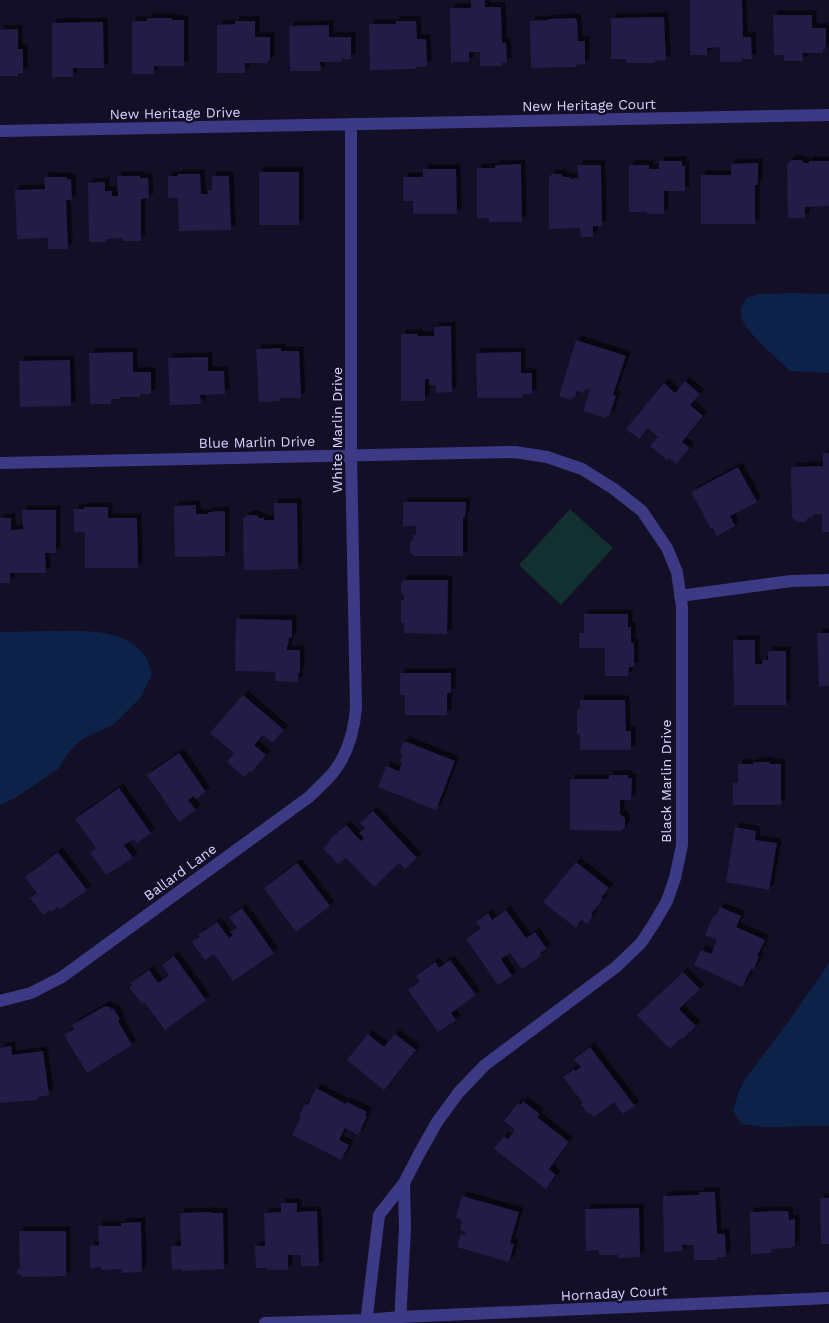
<svg xmlns="http://www.w3.org/2000/svg" width="829" height="1323" viewBox="0 0 829 1323" font-family="'Work Sans',sans-serif">
	<style>
		.green { fill: #12302f }
		.water { fill: #0c2248 }
		.building { fill: #241b47; filter: url(#shadow) }
		.lines { fill: none; stroke-linecap: round; stroke-linejoin: round }
		.street { stroke: #3d3a85; stroke-width: 12 }
		.labels { text-anchor: middle; dominant-baseline: central; stroke-width: 5; stroke-linejoin: round; paint-order: stroke }
		.street-label { font-size: 14px; fill: #d9d4ff; stroke: #130f26 }
	</style>
	<defs>
		<filter id="shadow"><feDropShadow dx="4.5" dy="-4.5" stdDeviation="0" flood-color="#0009"/></filter>
	</defs>
	<rect width="100%" height="100%" fill="#130f26"/>
	<path class="green" d="M570,509L613,548L561,605L519,565Z"/>
	<path class="water" d="M793,293L829,294V373L790,371C779,360 743,330 741,316C740,309 742,304 746,298L758,294Z
		M48,631C81,632 123,626 145,656C149,661 150,669 152,674L141,697L113,725L82,739L68,753L58,769L15,798L0,805V632Z
		M829,963V1126L766,1127L741,1124L733,1111L738,1093L745,1079L791,1018Z"/>
	<path class="building" d="M471,0H485V7H501L502,43H506L507,63H502V66H480V52H469V62H451L450,8H471Z
		M690,0H742L743,37H751L752,59H742V62H720V47L707,48V55H690Z
		M773,15H812V28H826V49H823V53H803V61H784V55H774Z
		M664,17L666,60L655,61V63H626V59H611V18Z
		M147,18H172V20H184V66H154V74H132V21H147Z
		M576,18V20H577L578,41H585V64L576,65V67L531,68L530,21L548,20V19Z
		M235,21H255V37H270V60H268V63H245V73H217V25L235,24Z
		M395,21H416L417,39H426L427,66L416,67V69L370,70L369,24H396Z
		M103,22L104,68H73V77H52V23Z
		M329,25V37H351V59H342V62H320L321,71H290L289,26Z
		M18,29V49H23V73H18V76H0V30Z
		M792,160H801L804,163H809V161H829V206L805,207V218H788L787,164Z
		M659,161H682V166H685V191H664V214H647V212H629V165H649V169H659Z
		M758,163V185H755V224H701V175H731V164Z
		M521,164L522,222H489V218H477V168H495V165Z
		M578,165H601L602,226H593V237H581L580,228L549,229V177L552,174H561L564,177H570V179L578,178Z
		M423,169H456L457,214H413V201H403V177H423Z
		M259,172H299V225H259Z
		M178,174H200L201,194H208L207,190H212V176H229L231,230L179,231L178,198H168V176H178Z
		M117,176H140V178H148L149,198L141,199V241H123V238L106,239V242H89L88,183L105,182V191H112V196H118Z
		M44,177H67V179H71L72,200H66L68,249H48V238L17,239L15,190L45,189Z
		M451,326L452,392L436,393V385H429V379H425V401H401V334H417L418,336H434V327Z
		M576,340L626,356L613,395L616,396L609,416L607,415L606,418L583,411L590,390L585,389L583,393L577,391L575,398L572,397V400L559,396Z
		M281,348V351H299L301,398H280L281,401L259,402L256,349Z
		M133,352V372H151V394H140V397H120V399H111V404H90L89,353Z
		M521,352V373H532V394H522L523,398H477L476,353Z
		M208,357V371H224L225,394L200,395L201,404L170,405L168,358Z
		M70,360L71,406L20,407L19,361Z
		M685,381L700,394L690,405L703,416L682,442L690,448L676,464L669,458L667,460L650,446L658,437L648,428L639,439L626,429L664,383L675,393Z
		M823,453H829V532H822V514H813V517L808,518L805,522H797L792,517L791,467L823,466Z
		M738,467L757,502L730,516L735,526L717,536L713,528L711,529L691,492Z
		M403,502H466L465,517H463V556H414L410,552V542L413,540V535H416V526H403Z
		M274,503H297L298,569L244,570L243,519L248,515H256L259,518H264V520H274Z
		M196,505V514H208V512L225,511V556L175,557L174,506Z
		M84,507H108V518H137L138,568H85V532H74V509H84Z
		M22,510H56V553H45L46,573H10V583H0V518H11V530L23,529Z
		M404,580H448L447,634L404,633V623H401V600H404V596L401,592V583Z
		M584,614H628V627H631V643H634V667H629L628,676H605V648H579V633H584Z
		M236,619L292,620V638L289,637L288,645H287V650H300V673H298V682L275,681L276,672L235,671Z
		M817,633H829V686H819Z
		M733,640H755V664H762V660H768V651H786V705H734Z
		M400,673H451V693H447V715H405V695H400Z
		M243,695L284,730L272,743L263,735L254,745L266,755L252,772L250,771L244,777L227,762L234,753L210,733Z
		M580,700H625L626,731H631V750H580V734H577V709H580Z
		M407,742L455,761L436,810L378,787L386,766L399,771L402,762L400,761L402,757L400,751L403,743Z
		M179,753L206,792L196,799L194,796L188,800L196,810L179,822L147,775Z
		M753,762H770V764H781V805H733V783H738V764H753Z
		M609,775H628V778H632L631,800H620V814L625,818V827L621,831L570,830V779H609Z
		M119,788L151,833L137,843L133,839L124,845L133,858L106,875L90,853L96,848L75,819Z
		M373,811L417,858L405,869L399,863L374,887L346,858L338,864L323,848L330,841L329,840L346,825L361,841L364,838L359,833L365,828L360,823Z
		M735,827L756,831L755,840L777,843L769,890L726,882Z
		M58,852L87,890L60,909L58,907L51,912L50,910L43,915L30,898L37,893L25,877Z
		M576,862L609,888L601,898L603,899L591,914L593,916L587,924L581,920L576,928L543,902Z
		M297,863L330,906L296,932L264,888Z
		M720,907L741,916L736,927L765,940L757,956L759,957L753,970L751,969L742,987L694,965L701,950L711,954L717,940L705,935L714,915L716,916Z
		M242,908L274,953L233,981L214,954L205,960L192,942L199,937L198,935L217,922L229,938L233,935L230,932L237,928L229,917Z
		M506,910L526,938L535,932L547,949L540,953L542,955L522,969L510,953L501,959L512,976L498,985L466,939L481,928L476,922L488,913L492,920Z
		M174,956L206,1000L165,1030L145,1003L142,1004L129,987L132,985L131,983L149,970L158,983L169,975L162,965Z
		M450,960L476,995L451,1013L456,1020L438,1032L408,990L420,981L416,976L435,962L439,968Z
		M683,972L700,989L679,1009L696,1026L682,1040L681,1038L670,1049L637,1015Z
		M105,1006L110,1007L112,1010L113,1008L120,1019L118,1021L132,1045L87,1073L64,1035L74,1029L72,1025Z
		M368,1034L384,1047L395,1034L416,1050L384,1090L347,1060Z
		M11,1046L12,1055L43,1051L49,1095L38,1097V1100L0,1103V1048Z
		M590,1047L635,1106L623,1114L614,1102L594,1117L590,1113L588,1114L581,1104L583,1103L563,1077L574,1069L575,1071L581,1067L574,1059Z
		M316,1088L346,1104L347,1102L367,1112L365,1116H367L358,1135L345,1128L339,1140L349,1145L341,1160L292,1135L301,1117L299,1116L305,1104L308,1105Z
		M523,1101L540,1114L537,1117L569,1142L549,1169L556,1175L546,1189L494,1149L504,1136L508,1139L515,1130L504,1121L518,1103L521,1105Z
		M699,1192H715L717,1234H725L726,1257H717V1260H694V1245H682V1251L664,1252L663,1196L699,1195Z
		M462,1196L519,1212L510,1243L514,1244L509,1262L457,1247L461,1234L464,1235L465,1232L460,1230L462,1220L456,1217Z
		M820,1198H829V1244H821Z
		M281,1203H297V1212L317,1211L319,1266H301V1255H288V1270H267V1268H256L255,1246H265L264,1213L281,1212Z
		M639,1208L640,1257L618,1258V1255H599V1250L586,1251L585,1209Z
		M788,1211L789,1220L795,1219V1246H792V1248L771,1249L772,1253L751,1254L750,1212Z
		M212,1212V1213H223L224,1269L182,1271V1269L172,1270L171,1246H181L180,1213Z
		M141,1222L142,1272L122,1273V1269L101,1270V1267L90,1268V1246L99,1245L98,1226H121V1223Z
		M19,1231H66V1276L21,1277V1274H17V1269H20Z"/>
	<g class="lines">
		<path class="street" d="M0,131L829,115
			M0,463L515,452L547,457L582,469L614,489L642,511L667,548L677,572L682,607V845L675,878L667,901L653,925L641,943L616,967L485,1065L459,1092L437,1122L419,1154L404,1183L379,1215L366,1323
			M680,596L791,581L829,580
			M0,1001L31,993L62,977L309,797C317,789 325,782 332,774C347,756 354,731 356,708L351,456V124
			M265,1323L366,1320L400,1317L829,1298
			M400,1323L405,1228L404,1183"/>
	</g>
	<g class="labels">
		<g class="street-label">
			<text transform="translate(589 105) rotate(-1)">New Heritage Court</text>
			<text transform="translate(175 113) rotate(-1)">New Heritage Drive</text>
			<text transform="translate(337 430) rotate(-90)">White Marlin Drive</text>
			<text transform="translate(257 442) rotate(-1)">Blue Marlin Drive</text>
			<text transform="translate(666 781) rotate(-90)">Black Marlin Drive</text>
			<text transform="translate(180 872) rotate(-36)">Ballard Lane</text>
			<text transform="translate(614 1293) rotate(-3)">Hornaday Court</text>
		</g>
	</g>
</svg>
